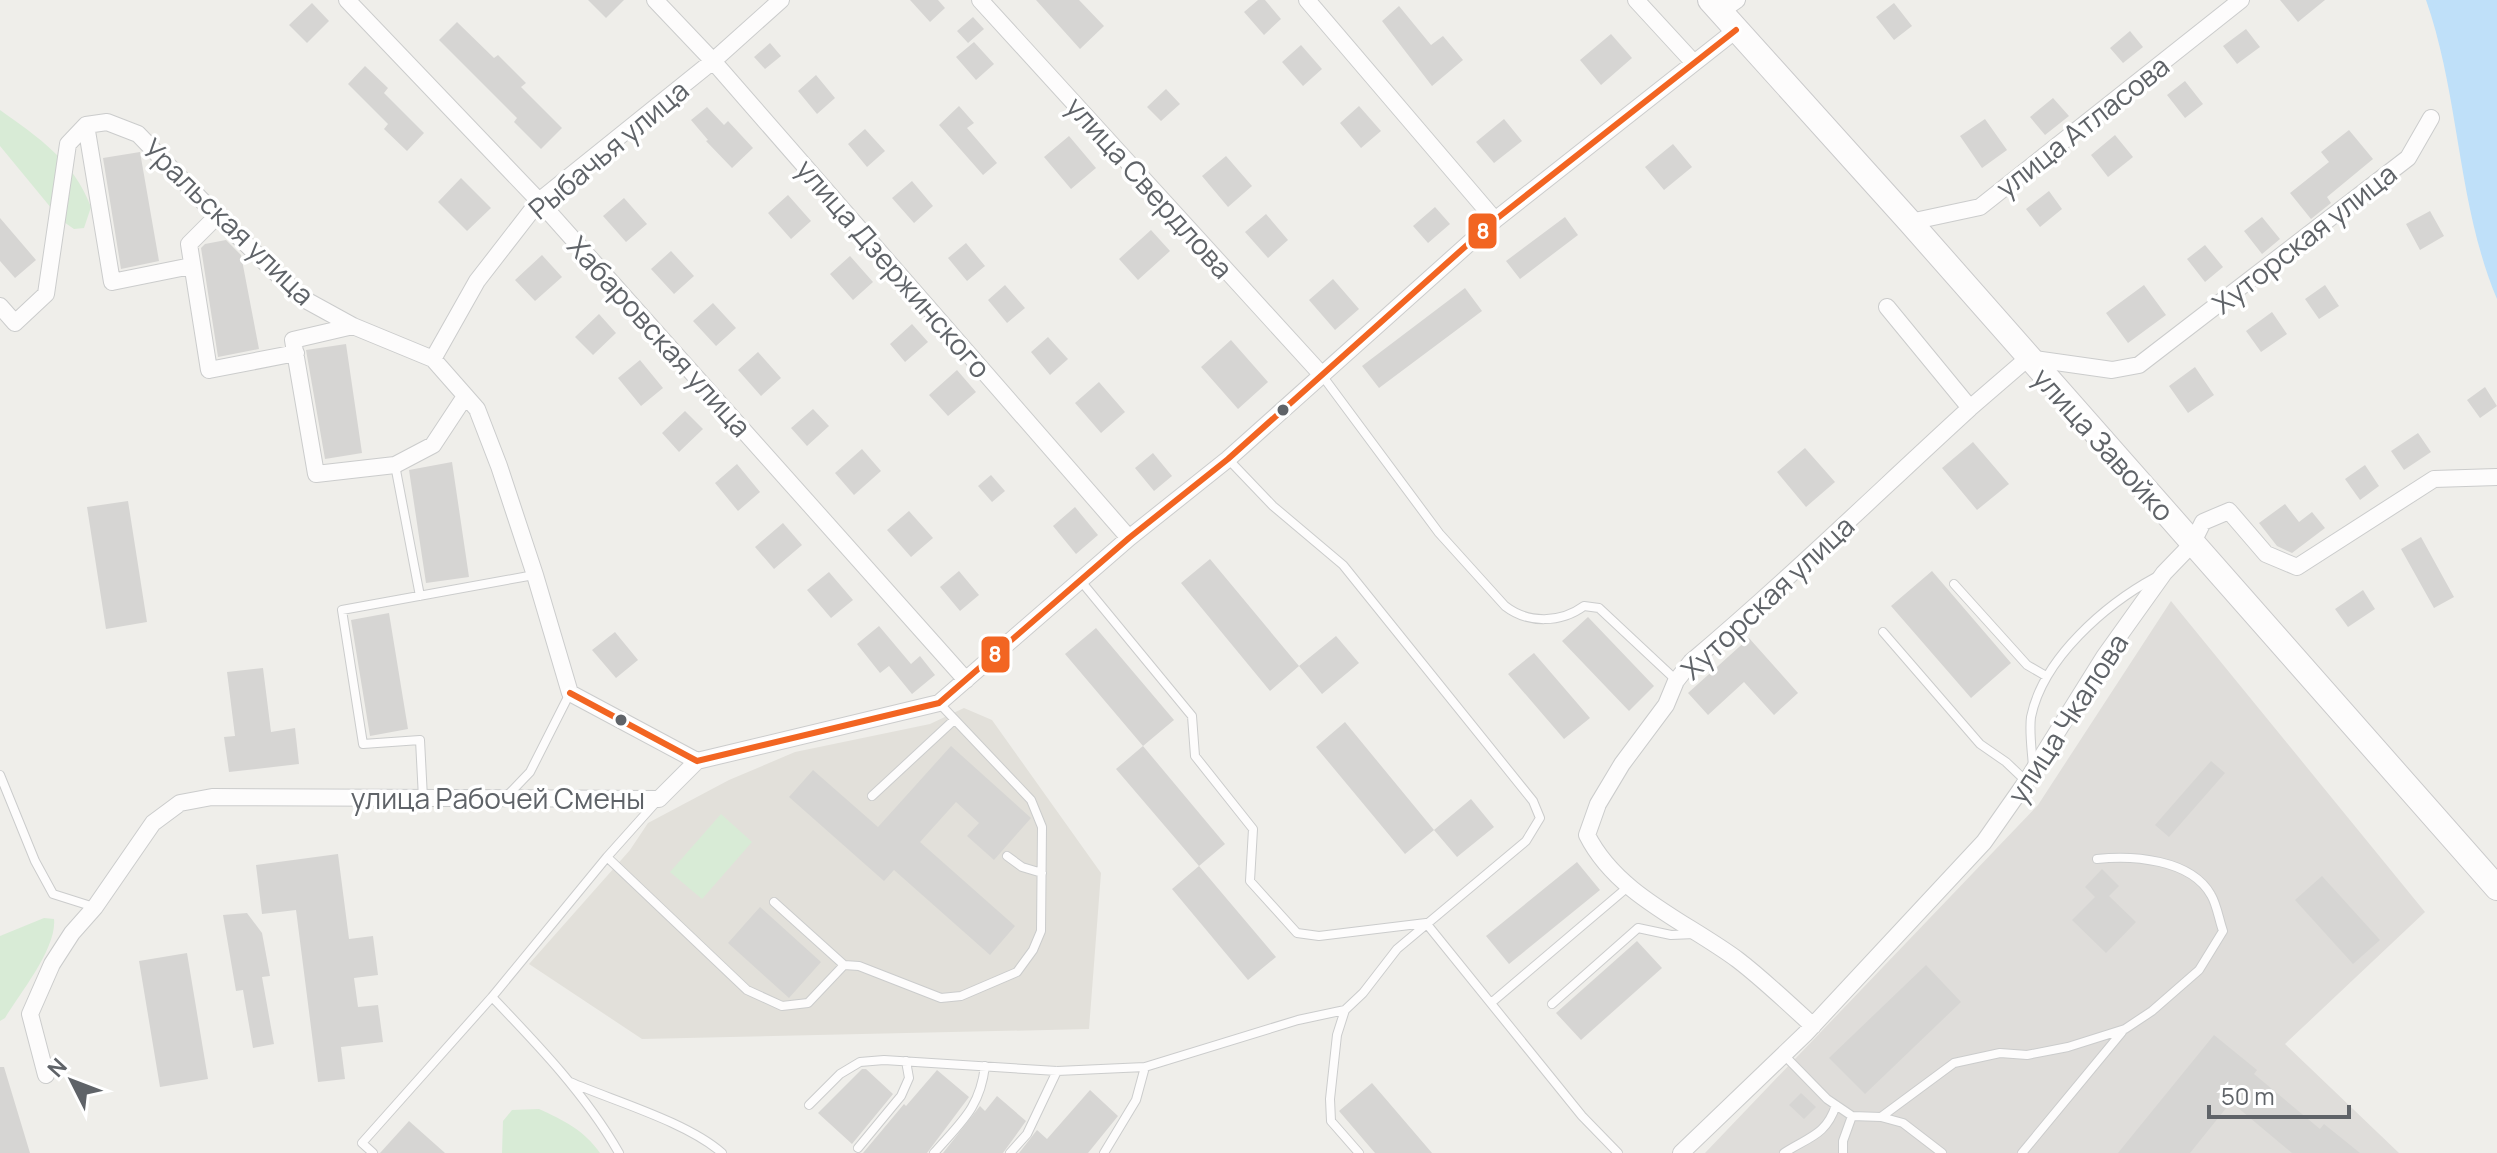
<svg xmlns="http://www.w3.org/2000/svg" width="2497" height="1153" viewBox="0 0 2497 1153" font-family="Manrope,sans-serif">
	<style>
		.industrial { fill: #dfddda }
		.education { fill: #e2e0da }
		.green { fill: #d8ebd6 }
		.water { fill: #bfe0f9 }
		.building { fill: #d6d5d3 }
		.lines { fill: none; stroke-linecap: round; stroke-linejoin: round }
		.lane-casing { stroke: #cbcccc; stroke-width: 10 }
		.street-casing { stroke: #cbcccc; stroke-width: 18 }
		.secondary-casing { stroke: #cacacb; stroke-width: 26 }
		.lane { stroke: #fdfcfc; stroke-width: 8 }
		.street { stroke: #fdfcfc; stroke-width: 16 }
		.secondary { stroke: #fdfcfc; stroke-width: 24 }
		.bus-1-casing { stroke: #fff; stroke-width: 12 }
		.bus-1 { stroke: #f26522; stroke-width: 6 }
		.bus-dot { fill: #5f6368; stroke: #fff; stroke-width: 3 }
		.labels { text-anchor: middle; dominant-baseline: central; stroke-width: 7; stroke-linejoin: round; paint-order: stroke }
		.street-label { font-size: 28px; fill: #5f6368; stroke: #fff }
		.line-badge { stroke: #fff; stroke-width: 3 }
		.badge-label { font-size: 22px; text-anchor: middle; font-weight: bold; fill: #fff }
	</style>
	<rect width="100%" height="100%" fill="#efeeea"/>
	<path class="industrial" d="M2171,601L2425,912L2285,1044L2399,1153H1705L2038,805Z"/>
	<path class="education" d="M964,708L992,720L1101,873L1089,1029L642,1039L529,964L630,850L648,823L729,780L795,752L930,724Z"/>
	<path class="green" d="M0,110C39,138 73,160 91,207L84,228L74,229L61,220L0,146Z
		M721,814L752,842L702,899L670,872Z
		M44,918L54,919C57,948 20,993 5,1018L0,1021V936Z
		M539,1109C563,1120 584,1130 600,1153H502L503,1121L512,1110Z"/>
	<path class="water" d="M2426,0H2497V299C2457,204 2460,97 2426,0Z"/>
	<path class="building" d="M588,0H624L606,18Z
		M910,0H938L945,8L930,22Z
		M1036,0H1079L1104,26L1080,49Z
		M1258,0H1265L1281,19L1264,35L1244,12Z
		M2280,0H2325L2298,22Z
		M312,3L329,21L307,43L289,25Z
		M1894,3L1912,26L1894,40L1876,17Z
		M1399,6L1431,45L1443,36L1463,60L1432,86L1382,21Z
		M973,17L984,29L968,43L957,31Z
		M457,22L494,58L498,55L526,83L521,87L562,128L541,149L514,122L517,118L439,40Z
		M2246,29L2260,47L2237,64L2223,46Z
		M2130,31L2143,47L2123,63L2110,48Z
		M1611,34L1632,58L1601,85L1580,60Z
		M974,42L994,64L976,80L956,57Z
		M770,43L781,56L765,69L754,57Z
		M1301,45L1322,69L1303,86L1282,62Z
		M365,66L388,88L384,93L424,133L407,151L384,129L388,124L348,84Z
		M816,75L835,98L817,114L798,91Z
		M2185,81L2203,104L2185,118L2167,95Z
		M1166,89L1180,104L1161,121L1147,107Z
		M2053,98L2069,116L2045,135L2030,117Z
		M959,106L974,123L967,128L997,163L983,175L939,125Z
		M1359,106L1381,131L1361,148L1340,123Z
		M707,107L724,125L728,121L753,148L732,168L706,141L708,140L691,120Z
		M1504,119L1522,141L1494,163L1476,142Z
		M1985,119L2007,150L1982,168L1960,136Z
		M865,129L885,151L867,167L848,144Z
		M2349,130L2373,159L2327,197L2331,203L2311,219L2290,193L2329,162L2321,152Z
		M2115,135L2133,157L2108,177L2091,155Z
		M1069,136L1096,168L1071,189L1044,157Z
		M1673,144L1692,167L1664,190L1645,167Z
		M140,152L159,261L121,269L103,158Z
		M1226,156L1252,186L1228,207L1202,176Z
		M461,178L491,208L467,231L438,202Z
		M912,181L933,206L914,223L892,198Z
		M2049,191L2062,209L2040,227L2026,209Z
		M788,195L811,221L791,239L768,213Z
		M624,198L647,224L626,242L603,216Z
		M1435,207L1450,224L1428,243L1413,226Z
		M2430,211L2444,236L2420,250L2406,224Z
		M1266,214L1288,240L1268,258L1245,232Z
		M1565,217L1578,235L1520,279L1506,261Z
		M2262,217L2280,239L2262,254L2244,231Z
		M0,218L36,260L15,278L0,261Z
		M1151,230L1170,251L1138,280L1119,259Z
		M226,240L241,255L259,349L218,357L201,248L205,244Z
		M966,243L985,266L967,281L948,258Z
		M2205,245L2223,267L2205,282L2187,259Z
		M671,251L694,276L674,294L651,269Z
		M542,255L562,277L535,301L515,280Z
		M850,256L873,282L853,300L830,274Z
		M1333,279L1359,309L1335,330L1309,300Z
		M1005,285L1025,308L1007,323L988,300Z
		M2144,285L2166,315L2128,343L2106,313Z
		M2325,285L2339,306L2319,319L2305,299Z
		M1465,288L1482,311L1379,388L1362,366Z
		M713,303L736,328L716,346L693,321Z
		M2272,312L2287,334L2261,352L2246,331Z
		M599,314L616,333L593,355L575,337Z
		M912,324L928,342L905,362L890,344Z
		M1048,337L1068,359L1050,375L1031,352Z
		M1231,340L1268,382L1238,409L1201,367Z
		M346,344L362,453L325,459L306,350Z
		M758,352L781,378L761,396L738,370Z
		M640,360L663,388L641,406L618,378Z
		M2195,367L2214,395L2188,413L2169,386Z
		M957,370L976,392L948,416L929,395Z
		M1099,382L1125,412L1101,433L1075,403Z
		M2485,387L2497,406L2480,418L2467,400Z
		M813,409L829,426L807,446L791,428Z
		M685,411L703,429L679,452L662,433Z
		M2418,433L2431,452L2404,470L2391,451Z
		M1973,442L2009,484L1977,510L1942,468Z
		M1805,448L1835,482L1806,507L1777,472Z
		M862,449L881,471L854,495L835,473Z
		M1153,453L1172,476L1154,491L1135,468Z
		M452,462L469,577L426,583L409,470Z
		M737,464L760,492L738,511L715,483Z
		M2365,465L2379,486L2360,500L2345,479Z
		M991,475L1005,491L992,502L978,486Z
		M128,501L147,622L106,629L87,507Z
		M2285,504L2299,522L2312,512L2325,528L2292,553L2277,546L2259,523Z
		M1075,507L1098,535L1076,554L1053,526Z
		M909,511L933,538L911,557L887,530Z
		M783,523L802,545L774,569L755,547Z
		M2421,537L2454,597L2434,608L2401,549Z
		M1210,559L1299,666L1270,691L1181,583Z
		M959,571L979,595L960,611L940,587Z
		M1932,571L2011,663L1971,698L1891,606Z
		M829,572L853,600L831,618L807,590Z
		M2363,590L2375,609L2348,627L2335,609Z
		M389,613L408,729L370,736L351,620Z
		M1588,617L1654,686L1629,711L1562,641Z
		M879,626L911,664L920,656L935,675L912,694L889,666L880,673L857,644Z
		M1096,628L1174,720L1143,746L1065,654Z
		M615,632L638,660L616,678L592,650Z
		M1336,636L1359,663L1322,694L1299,666Z
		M1749,638L1798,693L1774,715L1744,682L1708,715L1688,693Z
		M1534,653L1590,718L1564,739L1508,674Z
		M263,668L271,732L295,728L299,764L229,772L224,737L235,736L227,672Z
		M1345,722L1434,830L1405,854L1316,747Z
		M951,746L1031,818L994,860L967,836L979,823L956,802L920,842L1015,926L990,955L894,870L884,881L789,797L813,770L878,827Z
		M1143,746L1225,844L1199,866L1116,769Z
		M2211,761L2225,773L2169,837L2155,825Z
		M1471,799L1494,827L1457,857L1434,830Z
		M338,854L349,939L373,936L378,975L354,978L358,1007L378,1005L383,1042L341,1047L345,1079L318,1082L296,910L262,914L256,865Z
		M1577,862L1600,890L1509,964L1486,936Z
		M1199,866L1276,957L1248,980L1172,889Z
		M2102,869L2119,886L2109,896L2136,922L2106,953L2072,920L2095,897L2085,887Z
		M2322,876L2380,940L2353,964L2295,900Z
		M760,907L821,962L789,998L728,943Z
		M247,913L262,933L270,976L262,977L274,1044L253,1048L243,990L236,991L223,915Z
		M1637,941L1662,968L1581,1040L1556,1013Z
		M187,953L208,1079L160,1087L139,961Z
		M1926,965L1961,1002L1865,1094L1829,1058Z
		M2214,1035L2257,1070L2254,1074L2320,1129L2324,1124L2360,1153H2292L2231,1102L2190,1153H2118Z
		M0,1067H4L30,1153H0Z
		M862,1069H866L893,1094L852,1144L818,1113Z
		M937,1070L969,1097L927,1153H863L904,1104L906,1106Z
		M1372,1083L1432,1153H1375L1339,1111Z
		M1090,1090L1118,1116L1088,1153H1019L1037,1130L1047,1139Z
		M1801,1093L1816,1107L1804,1119L1789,1105Z
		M997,1096L1026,1121L1003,1153H943L980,1106L985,1111Z
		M409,1121L445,1153H380Z"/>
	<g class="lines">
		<g class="lane-casing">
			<path id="lane" d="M1321,374L1439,533L1505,606C1528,624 1561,623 1584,606L1599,608L1676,680
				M1228,459L1273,506L1343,565L1533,801L1540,818L1526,841L1397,949L1363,993L1345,1010L1337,1035L1330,1099L1331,1121L1359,1153
				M395,465L420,596
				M1080,580L1192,716L1195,756L1253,829L1250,881L1297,933L1319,936L1426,923L1582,1116L1618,1153
				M1954,584L2027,665L2046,676
				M1883,632L1980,744L2006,762L2026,781
				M2033,767C2032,751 2029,732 2031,717C2043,658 2106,604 2156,577
				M0,775L35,861L53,894L94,907
				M872,796L954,720
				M506,797L530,772L570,693
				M423,798L420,740L363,744L342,610L534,575
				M1007,856L1022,867L1042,873
				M607,857L747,990L782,1006L808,1003L844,965L774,902
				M844,965L859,966L941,998L961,996L1017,972L1033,950L1041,931L1042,827L1031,800L939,703
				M1491,1003L1629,886
				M1552,1004L1638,928L1671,935L1695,934
				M1784,1055L1827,1099L1852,1116L1881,1117L1954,1063L2000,1053L2027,1055L2068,1047L2125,1029L2152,1011L2199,970L2223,931C2219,920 2217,905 2211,895C2191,859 2132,855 2097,859
				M570,1082C614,1101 687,1122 722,1153
				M809,1105L840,1074L860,1062L884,1060L1057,1071L1145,1067L1298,1020L1345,1010
				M1881,1117L1903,1123L1942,1153
				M858,1148L901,1096L909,1078L906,1061
				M373,1153L362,1143L492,997
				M619,1153C586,1095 538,1045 492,997L607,857L658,800
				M934,1153C961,1122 980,1108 985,1066
				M1010,1153L1027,1134L1057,1071
				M1104,1153L1136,1100L1145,1067
				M1784,1153C1808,1137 1826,1136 1836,1105
				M1843,1153V1141L1852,1116
				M2022,1153L2122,1032"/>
		</g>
		<g class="street-casing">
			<path id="street" d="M347,0L539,201L966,680
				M655,0L713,61L1129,538
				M980,0L1321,374
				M1307,0L1495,220
				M1636,0L1694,63
				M1720,12L1737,0
				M86,125L112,282L191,266
				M217,216L189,244L209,370L296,353
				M1910,222L1980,207L2241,0
				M0,306L15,323L46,294L68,144L86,125L107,122L138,134L217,216L302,298L353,326L433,359L477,409L499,466L535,575L570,693L697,761
				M353,326L293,340L316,474L395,465L433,445L464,398
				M433,359L477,281L539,201L713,61L781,0
				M1970,408L2028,358L2112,370L2139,365L2408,158L2431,118
				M1813,1026C1788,1003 1764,980 1738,960C1687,922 1617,895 1587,835L1598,804L1622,764L1666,705L1676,681L1691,662C1787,581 1877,493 1970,408L1887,307
				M46,1075L30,1014L52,964L72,933L95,907L153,823L180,803L212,797L659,799L697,761L939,703L1129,538L1228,459L1495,220L1736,30
				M1681,1153L1805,1034L1984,842L2026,782L2104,657L2164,573L2192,544L2203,522L2229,511L2266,554L2297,567L2434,479L2497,477"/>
		</g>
		<g class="secondary-casing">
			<path id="secondary" d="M1710,0L1910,222L2497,888"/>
		</g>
		<use href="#lane" class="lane"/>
		<use href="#street" class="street"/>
		<use href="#secondary" class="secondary"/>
		<g class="bus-1-casing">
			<path id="bus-1" d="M570,693L697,761
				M697,761L939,703L1129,538L1228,459L1495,220L1736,30"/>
		</g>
		<use href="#bus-1" class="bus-1"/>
	</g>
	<g class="bus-dot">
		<circle cx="1283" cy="410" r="7"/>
		<circle cx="621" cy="720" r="7"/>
	</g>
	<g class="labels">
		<g class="street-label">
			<text transform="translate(2082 126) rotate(-38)">улица Атласова</text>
			<text transform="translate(608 149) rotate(-40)">Рыбачья улица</text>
			<text transform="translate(1150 187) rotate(48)">улица Свердлова</text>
			<text transform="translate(229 221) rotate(44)">Уральская улица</text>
			<text transform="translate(2304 238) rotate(-38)">Хуторская улица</text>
			<text transform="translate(894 268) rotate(49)">улица Дзержинского</text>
			<text transform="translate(660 336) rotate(48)">Хабаровская улица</text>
			<text transform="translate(2104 444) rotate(48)">улица Завойко</text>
			<text transform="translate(1767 597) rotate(-43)">Хуторская улица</text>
			<text transform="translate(2067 718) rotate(-57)">улица Чкалова</text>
			<text x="498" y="798">улица Рабочей Смены</text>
		</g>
	</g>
	<g class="line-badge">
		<rect x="1467" y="212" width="31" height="38" rx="8" fill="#f26522"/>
		<rect x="980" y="635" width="31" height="39" rx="8" fill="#f26522"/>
	</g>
	<g class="badge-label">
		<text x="1483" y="239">8</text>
		<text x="995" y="662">8</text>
	</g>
	<g transform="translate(72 1081) rotate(312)" stroke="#ffffff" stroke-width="6" paint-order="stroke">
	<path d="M0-6L14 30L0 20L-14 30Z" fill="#5f6368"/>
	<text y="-12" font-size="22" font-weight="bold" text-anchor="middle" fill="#5f6368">N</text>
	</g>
	<path d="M2209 1105v12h140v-12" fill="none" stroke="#5f6368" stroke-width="4"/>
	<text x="2221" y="1105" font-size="24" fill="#5f6368" stroke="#ffffff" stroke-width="6" paint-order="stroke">50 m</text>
</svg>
